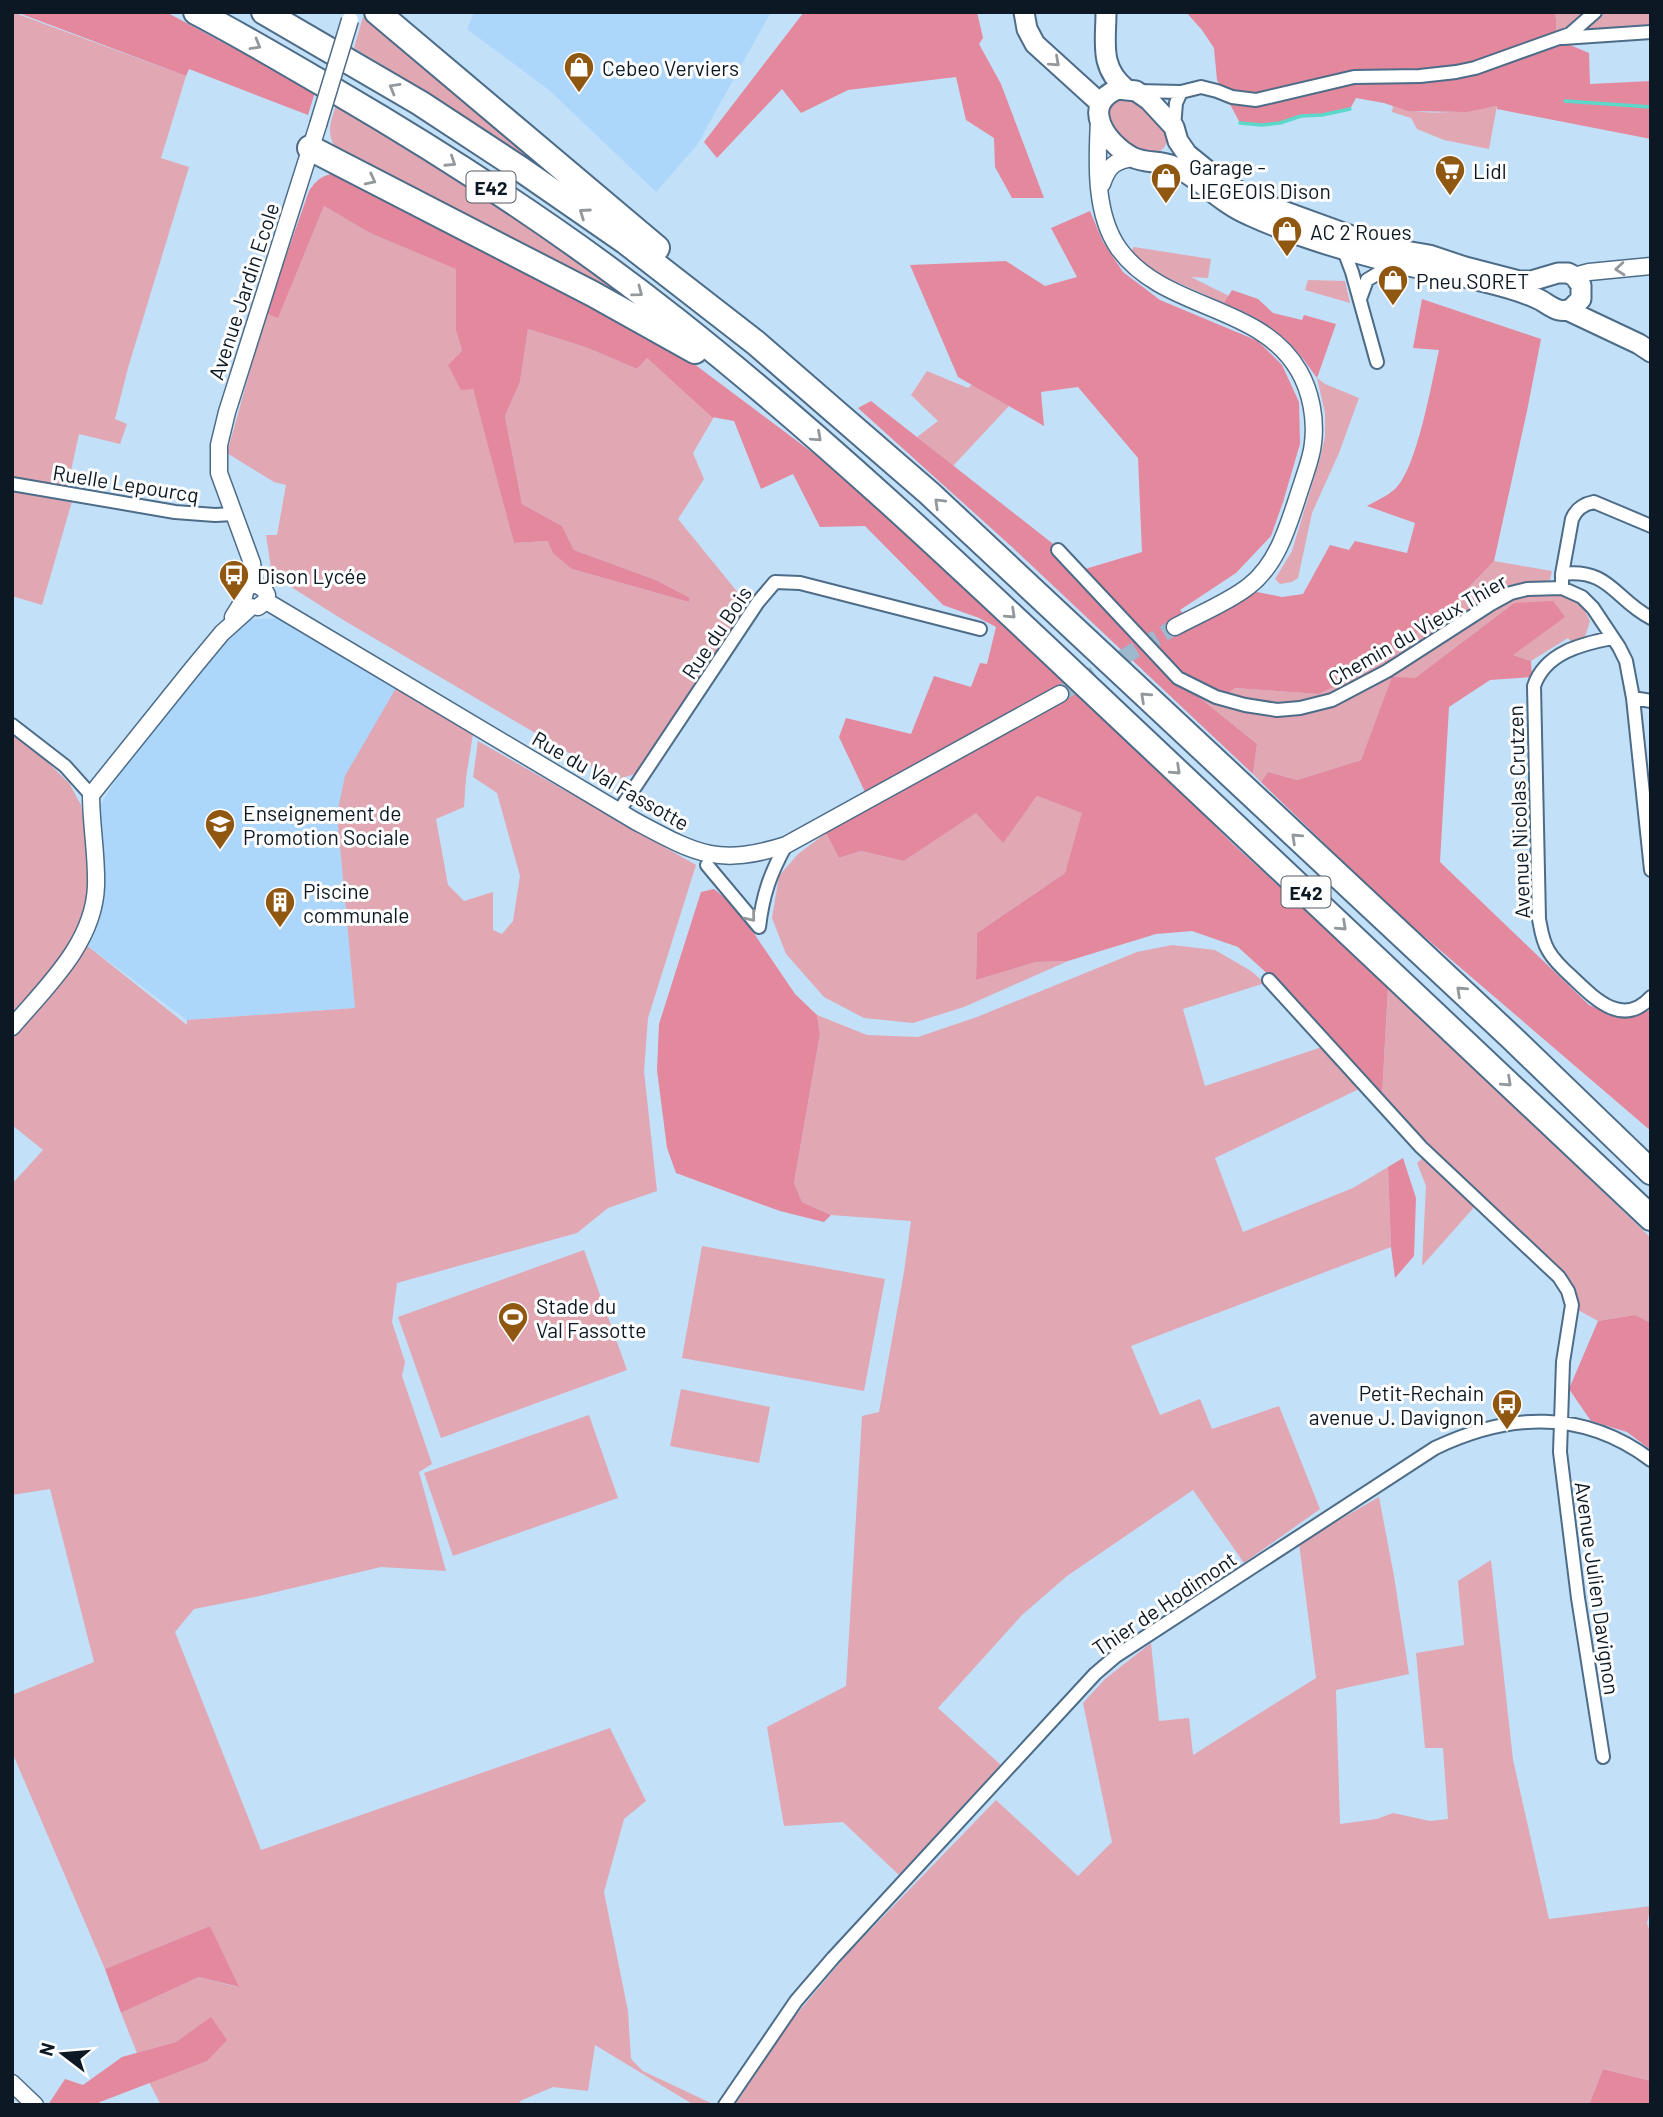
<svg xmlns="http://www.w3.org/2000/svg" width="1663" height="2117" viewBox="0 0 1663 2117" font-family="Barlow,sans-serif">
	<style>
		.built { fill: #add6fb }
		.green { fill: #e1a7b3 }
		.forest { fill: #e3889d }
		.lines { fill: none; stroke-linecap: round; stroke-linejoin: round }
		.stream { stroke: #5bd8ca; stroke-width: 3.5 }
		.tertiary-tunnel { stroke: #9eb8ce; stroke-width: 16; stroke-dasharray: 16 8; stroke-linecap: butt }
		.minor-casing { stroke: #4d6c88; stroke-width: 16 }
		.tertiary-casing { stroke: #4d6c88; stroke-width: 19 }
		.secondary-casing { stroke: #4d6c88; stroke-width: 23 }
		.motorway-casing { stroke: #4d6c88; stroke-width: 28 }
		.minor { stroke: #fff; stroke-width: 12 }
		.tertiary { stroke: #fff; stroke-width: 16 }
		.secondary { stroke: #fff; stroke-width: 19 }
		.motorway { stroke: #fff; stroke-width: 24 }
		.tertiary-bridge-casing { stroke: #4d6c88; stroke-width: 19; stroke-linecap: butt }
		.tertiary-bridge { stroke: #fff; stroke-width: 16 }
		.oneway { stroke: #92989c }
		.labels { text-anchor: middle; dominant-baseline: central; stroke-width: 6; stroke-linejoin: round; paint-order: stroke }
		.shield { fill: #fdfdfd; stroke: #545d65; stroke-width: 2 }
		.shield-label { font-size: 19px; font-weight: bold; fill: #0c1924 }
		.poi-label { font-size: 21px; fill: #0c1924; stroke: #fdfdfd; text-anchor: start }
		.street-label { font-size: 21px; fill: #0c1924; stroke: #fdfdfd }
	</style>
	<rect width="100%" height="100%" fill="#c3e0f9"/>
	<path class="built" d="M474,12H771L697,145L656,192L549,90L467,29Z
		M278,618L396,688L337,814L355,1008L187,1020L85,944L98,809L123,768L243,620Z"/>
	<path class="green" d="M12,12L186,76L161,158L189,167L128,368L115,419L127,424L120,444L79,434L67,489L12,478Z
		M1554,12H1651V32L1555,39L1556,19Z
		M363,17L371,19L562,180L435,97L354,48Z
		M1124,98C1141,104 1166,122 1167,142C1152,180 1080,107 1124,98Z
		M336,105L400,143L516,218L648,313L335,148C326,131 331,122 336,105Z
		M1393,106C1426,117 1464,112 1497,106L1489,149L1444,140L1417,129L1411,118L1392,112Z
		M324,206L370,233L457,269L456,331L487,438L514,543L548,541L572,569L689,602L690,598L656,580L574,550L562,526L522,504L505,416L520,382L528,329L588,348L637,369L647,358L714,417L693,453L704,479L678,519L748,605L635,774L615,780L345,621L272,575L266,535H277L286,485L274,482L227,453L266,313L278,317Z
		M1134,247L1211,259L1208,278L1191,277L1229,296L1224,303L1149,270L1130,252Z
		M1308,280L1345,281L1350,303L1305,290Z
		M927,371L968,388L972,384L1009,406L953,466L917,437L938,421L911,395Z
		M1317,378L1325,384L1359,398L1339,453L1312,513L1298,578L1292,582L1280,584L1275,579L1292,551L1321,455L1325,436V413Z
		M12,489L73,498L42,605L12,596Z
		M1494,561L1552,571L1550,580L1512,588L1375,673L1325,698L1294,704L1261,703L1226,695L1235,688L1319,694L1368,670L1447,610Z
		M1557,592L1582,605L1590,621L1585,637L1573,644L1568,638L1531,661L1513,655L1514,603L1415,678H1392L1361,760L1297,780L1268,772L1261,782L1253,774L1257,744L1184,685L1287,713L1339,704L1497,606L1527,593Z
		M396,688L473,734L466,778L464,807L436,819L448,885L464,901L493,892V930L502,934L513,921L520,876L497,793L473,777L478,741L696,865L648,1018L644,1071L657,1191L608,1208L577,1233L397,1283L392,1322L405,1362L402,1376L432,1464L419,1472L446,1571L381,1567L255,1597L194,1609L175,1632L261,1850L610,1728L646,1801L624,1819L604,1892L628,2011L631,2059L643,2071L715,2105H694L595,2045L588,2091L553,2087L520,2101L521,2105H161L149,2082L207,2061L211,2018L176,2042L137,2053L121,2013L199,1977L237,1987L210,1926L105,1969L12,1752V1695L94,1662L50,1489L12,1495V1184L43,1150L12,1125V1037L85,944L187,1025V1020L355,1008L337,814L345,776Z
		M12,733L37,752L69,783L81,805L87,847L89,901L76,937L12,1016Z
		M1037,796L1083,813L1065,873L977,933L976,980L1036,962L1068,961L964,1007L913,1023L864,1018L824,997L786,954L772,918L779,876L798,854L826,833L839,858L861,851L904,861L977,812L1003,842Z
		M1172,945L1215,950L1251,971L1265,983L1183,1009L1205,1086L1322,1047L1359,1089L1215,1158L1243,1232L1353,1188L1388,1167L1391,1247L1131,1346L1160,1415L1200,1399L1212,1429L1279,1406L1320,1509L1244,1563L1193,1490L1067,1576L1022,1615L938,1708L1001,1765L899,1875L843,1822L784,1826L767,1727L846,1686L862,1416L879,1412L904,1272L911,1221L831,1215L802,1202L794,1183L820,1034L817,1015L867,1035L918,1037L977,1017L1137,952Z
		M1388,986L1651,1238V1323L1635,1315L1598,1321L1576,1309L1571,1281L1515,1231L1382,1096Z
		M1425,1156L1476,1205L1422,1266L1426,1186L1417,1163Z
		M702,1246L885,1279L864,1391L682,1358Z
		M584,1250L627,1370L441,1438L398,1317Z
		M681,1389L770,1407L759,1463L670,1446Z
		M589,1415L618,1498L453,1556L424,1473Z
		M1379,1497L1394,1576L1409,1674L1336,1690L1340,1824L1377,1819L1393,1813L1430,1821L1448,1819L1443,1748H1425L1416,1653L1464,1645L1458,1581L1491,1560L1513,1760L1549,1919L1651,1906L1647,1923L1651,1935V2081L1603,2069L1589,2105H735L790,2022L848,1953L996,1800L1078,1876L1112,1842L1083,1703L1105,1679L1151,1643L1159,1721L1189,1718L1193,1755L1316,1678L1299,1543Z"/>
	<path class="forest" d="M16,12H166L315,92L308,115L189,69L186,76Z
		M804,12H977L983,38L979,44L1001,84L1044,198H1012L995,167L994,138L966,120L956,77L848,90L801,113L782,89L717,158L704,142Z
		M1186,12H1554L1556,19V39L1589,53L1590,84L1651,81V139L1497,109V106L1466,112L1408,111L1384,103L1356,98L1350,109L1322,115L1301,116L1280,123L1262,125L1240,123L1217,80L1214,48L1202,30Z
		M342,172L658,337L825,462L921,546L1015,636L1087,699L1234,845L1388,986L1382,1096L1271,977L1238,947L1192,931L1156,934L1068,961L1036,962L976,980L977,933L1065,873L1082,813L1037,796L1003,843L976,813L904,861L861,851L839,858L826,833L1062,701L1050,689L866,794L839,737L846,718L911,734L934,676L971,687L980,663L987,664L996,627L979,618L943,605L865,526L820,527L793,474L761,489L734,421L712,417L647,358L637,369L588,348L528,329L520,382L505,416L522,504L562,526L574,550L656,580L690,598L689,602L572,569L553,553L548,541L514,543L473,389L461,390L448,365L462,351L456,331V269L370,233L324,206L278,318L266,313L309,191C318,177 326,174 342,172Z
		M1090,211L1103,242L1123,272L1160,300L1258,341L1282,365L1299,402L1300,444L1283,502L1271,536L1236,573L1180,610L1195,627L1257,592L1282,597L1303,594L1330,545L1349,550L1355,541L1407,553L1415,523L1367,506C1376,501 1387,496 1395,489C1417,469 1432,381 1439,350L1413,348L1422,299L1541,339L1527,411L1494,561L1447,610L1368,670L1319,694L1235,688L1226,695L1184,685L1257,744L1253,774L1012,547L858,408L871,401L1085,569L1142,552L1138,458L1078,387L1041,392L1044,426L958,377L910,265L1006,261L1045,286L1077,277L1051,228Z
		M1232,290L1258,299L1273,313L1302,320L1304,315L1336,324L1317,378C1289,337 1271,323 1224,303Z
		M1553,601L1565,617L1513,655L1531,661L1532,677L1490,680L1449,707L1440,862L1589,1005L1618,1017L1651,1010V1131L1392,909L1261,782L1268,772L1297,780L1361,760L1392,677L1415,678L1514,603Z
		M714,889L736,907L795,994L817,1015L820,1034L794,1183L802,1202L831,1215L824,1222L780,1211L676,1173L667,1148L657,1070L659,1024L701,892Z
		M1403,1158L1416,1198L1414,1256L1395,1278L1391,1247L1388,1167Z
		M1635,1315L1651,1323V1450L1627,1432L1591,1421L1569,1389L1598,1321Z
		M210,1926L239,1987L199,1977L121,2013L105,1969Z
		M211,2017L227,2040L207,2061L100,2102L97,2105H48L65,2079L83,2085L122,2057L176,2042Z
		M1603,2069L1651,2081V2105H1589Z"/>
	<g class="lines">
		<path class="stream" d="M1565,101L1651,107
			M1240,123L1262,125L1280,123L1301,116L1322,115L1350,109"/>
		<path class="tertiary-tunnel" d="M1060,694L1175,627"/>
		<g class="minor-casing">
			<path id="minor" d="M1563,38L1651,32
				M1136,91L1181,92L1201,87L1217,91L1232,97L1256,100L1354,77L1420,76L1456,72L1475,68L1570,34L1595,12
				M1174,127L1176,103L1181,92
				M1343,248L1352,272L1377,362
				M1360,299L1367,280L1395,263
				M12,484L175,512L215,515L234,514
				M1058,550L1178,678L1216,697L1245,705L1277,710L1300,708L1332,700L1387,671L1491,604L1511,593L1527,589L1562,588L1582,597L1593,608L1619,647L1626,661L1633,698L1651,870
				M1562,574C1610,568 1615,600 1651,618
				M1562,588V574L1572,519C1576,509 1584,504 1594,502L1651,526
				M1612,638C1581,644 1545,653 1534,686L1539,919C1541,929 1542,940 1548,950C1554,961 1564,970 1573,978C1595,999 1623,1028 1651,997
				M1633,698L1651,701
				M12,725L65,766L91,795
				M619,811L758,602L775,582L800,583L980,629
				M707,865L759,927C763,894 770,874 786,845
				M1269,980L1421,1147L1559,1277L1568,1291L1572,1305L1563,1362L1560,1452L1578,1598L1603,1757
				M725,2105L796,2001L833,1958L1095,1674L1116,1656L1435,1448C1508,1413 1583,1409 1651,1460"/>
		</g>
		<g class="tertiary-casing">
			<path id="tertiary" d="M1099,120C1097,161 1094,214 1119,249C1164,311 1260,303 1299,371C1311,392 1316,419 1313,443C1312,456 1306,471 1302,484C1290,519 1280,562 1249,586C1229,602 1199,614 1175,627
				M1102,184C1108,166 1115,160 1134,158
				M1574,276L1589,272L1651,266
				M255,584L252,563L219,473V445L227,412L318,125
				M266,601L635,821C695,853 717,867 786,845L1060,694
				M233,617L243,601L246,588L255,584L264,589L267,595L266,601L258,607
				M12,1027C47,986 94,943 96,886C97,856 91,825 91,795L193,668L222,633L251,607
				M12,2083L35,2105"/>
		</g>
		<g class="secondary-casing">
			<path id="secondary" d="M1024,12L1027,29L1035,44L1100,103
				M1106,12C1106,43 1099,67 1126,89
				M1118,89L1136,91L1149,100L1174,127L1178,141L1187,154L1219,180L1258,202L1382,247L1429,255L1465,267L1519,281H1531L1558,273H1568L1574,276L1581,285V299L1570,310C1565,310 1564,311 1559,310C1551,308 1544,301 1536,298C1520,291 1502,286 1485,282C1449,273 1411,268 1375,258C1336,248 1286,232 1249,215C1220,203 1199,177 1173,166C1160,160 1146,164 1132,157C1107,144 1079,105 1118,89Z
				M1567,310L1639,344L1651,352"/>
		</g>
		<g class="motorway-casing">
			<path id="motorway" d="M196,12C244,37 291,65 337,92C455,161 570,236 677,321C841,451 992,597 1145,741C1313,900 1482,1059 1651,1218
				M264,12L420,103L522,170L626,242L756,343L929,493L1511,1037L1651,1172
				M377,12L657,248
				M310,148L593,294L695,351"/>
		</g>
		<use href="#minor" class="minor"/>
		<use href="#tertiary" class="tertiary"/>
		<use href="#secondary" class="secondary"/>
		<use href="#motorway" class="motorway"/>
		<g class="tertiary-bridge-casing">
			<path id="tertiary-bridge" d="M318,125L350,20"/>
		</g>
		<use href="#tertiary-bridge" class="tertiary-bridge"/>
	</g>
	<defs><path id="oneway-chevron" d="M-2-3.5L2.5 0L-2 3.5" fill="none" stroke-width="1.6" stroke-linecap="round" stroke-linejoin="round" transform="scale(1.75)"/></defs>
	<g class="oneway">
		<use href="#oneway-chevron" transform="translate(256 45) rotate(30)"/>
		<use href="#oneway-chevron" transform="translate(1055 62) rotate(42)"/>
		<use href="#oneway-chevron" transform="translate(394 88) rotate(-150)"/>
		<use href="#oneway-chevron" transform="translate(451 162) rotate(33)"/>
		<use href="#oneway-chevron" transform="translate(371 180) rotate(27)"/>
		<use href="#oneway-chevron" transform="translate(584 213) rotate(-145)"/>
		<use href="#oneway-chevron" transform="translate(1620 269) rotate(175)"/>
		<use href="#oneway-chevron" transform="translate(638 292) rotate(37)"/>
		<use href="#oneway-chevron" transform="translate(817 437) rotate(42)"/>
		<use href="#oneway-chevron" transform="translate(939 503) rotate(-136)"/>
		<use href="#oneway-chevron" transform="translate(1011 614) rotate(43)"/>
		<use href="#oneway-chevron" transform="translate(1145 697) rotate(-137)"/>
		<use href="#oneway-chevron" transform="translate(1176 770) rotate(43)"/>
		<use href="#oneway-chevron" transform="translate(1296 838) rotate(-137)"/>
		<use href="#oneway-chevron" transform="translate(751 917) rotate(51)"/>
		<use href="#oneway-chevron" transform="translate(1342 926) rotate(43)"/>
		<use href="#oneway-chevron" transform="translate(1461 991) rotate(-137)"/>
		<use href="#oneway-chevron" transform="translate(1507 1082) rotate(43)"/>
	</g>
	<defs>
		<g id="shop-pin" transform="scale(1.575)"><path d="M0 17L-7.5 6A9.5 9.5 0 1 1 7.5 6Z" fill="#905711" stroke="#fdfdfd"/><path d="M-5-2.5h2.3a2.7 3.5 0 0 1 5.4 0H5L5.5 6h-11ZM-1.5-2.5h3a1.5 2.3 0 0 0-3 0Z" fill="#fff"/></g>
		<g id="supermarket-pin" transform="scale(1.575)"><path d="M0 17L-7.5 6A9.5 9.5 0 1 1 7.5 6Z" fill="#905711" stroke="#fdfdfd"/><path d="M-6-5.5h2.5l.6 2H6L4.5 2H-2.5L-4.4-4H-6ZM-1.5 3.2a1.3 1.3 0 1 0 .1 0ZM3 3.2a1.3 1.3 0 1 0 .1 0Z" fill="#fff"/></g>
		<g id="bus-pin" transform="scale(1.575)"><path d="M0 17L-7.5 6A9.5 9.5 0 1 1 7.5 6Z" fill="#905711" stroke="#fdfdfd"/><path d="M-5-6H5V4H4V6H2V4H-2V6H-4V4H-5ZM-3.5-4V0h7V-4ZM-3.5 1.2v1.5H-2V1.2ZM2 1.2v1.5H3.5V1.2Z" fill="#fff"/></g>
		<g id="school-pin" transform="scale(1.575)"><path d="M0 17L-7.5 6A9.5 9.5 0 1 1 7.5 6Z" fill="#905711" stroke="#fdfdfd"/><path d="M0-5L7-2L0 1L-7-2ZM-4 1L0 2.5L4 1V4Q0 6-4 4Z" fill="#fff"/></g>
		<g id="building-pin" transform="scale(1.575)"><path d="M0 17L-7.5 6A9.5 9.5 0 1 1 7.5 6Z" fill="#905711" stroke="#fdfdfd"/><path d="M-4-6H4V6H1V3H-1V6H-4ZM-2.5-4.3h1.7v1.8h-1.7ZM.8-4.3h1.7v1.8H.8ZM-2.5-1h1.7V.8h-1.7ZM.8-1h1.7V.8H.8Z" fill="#fff"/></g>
		<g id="stadium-pin" transform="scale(1.575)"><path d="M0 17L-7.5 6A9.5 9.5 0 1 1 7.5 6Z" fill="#905711" stroke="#fdfdfd"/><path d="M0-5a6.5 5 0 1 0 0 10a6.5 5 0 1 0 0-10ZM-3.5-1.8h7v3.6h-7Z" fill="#fff"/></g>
	</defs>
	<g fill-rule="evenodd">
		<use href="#shop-pin" x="579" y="67"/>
		<use href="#supermarket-pin" x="1450" y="170"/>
		<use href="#shop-pin" x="1166" y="178"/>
		<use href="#shop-pin" x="1287" y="231"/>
		<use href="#shop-pin" x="1393" y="280"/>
		<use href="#bus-pin" x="234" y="575"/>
		<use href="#school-pin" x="220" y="824"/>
		<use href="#building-pin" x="280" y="902"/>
		<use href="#stadium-pin" x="513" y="1317"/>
		<use href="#bus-pin" x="1507" y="1404"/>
	</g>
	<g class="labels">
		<g class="shield">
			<rect x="466.5" y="171.5" width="49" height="31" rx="5"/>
			<rect x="1281.5" y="876.5" width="49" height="31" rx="5"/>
		</g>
		<g class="shield-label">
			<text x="491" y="187">E42</text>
			<text x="1306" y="892">E42</text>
		</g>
		<g class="poi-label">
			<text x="602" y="67">Cebeo Verviers</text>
			<text x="1189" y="166">Garage -<tspan x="1189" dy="24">LIEGEOIS Dison</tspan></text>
			<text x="1473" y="170">Lidl</text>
			<text x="1310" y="231">AC 2 Roues</text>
			<text x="1416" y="280">Pneu SORET</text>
			<text x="257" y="575">Dison Lycée</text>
			<text x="243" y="812">Enseignement de<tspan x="243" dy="24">Promotion Sociale</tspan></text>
			<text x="303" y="890">Piscine<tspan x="303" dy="24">communale</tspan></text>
			<text x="536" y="1305">Stade du<tspan x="536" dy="24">Val Fassotte</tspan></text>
			<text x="1484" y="1392" text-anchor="end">Petit-Rechain<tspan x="1484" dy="24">avenue J. Davignon</tspan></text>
		</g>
		<g class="street-label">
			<text transform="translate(243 291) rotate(-72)">Avenue Jardin Ecole</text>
			<text transform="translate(126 483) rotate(9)">Ruelle Lepourcq</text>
			<text transform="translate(1417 629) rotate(-30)">Chemin du Vieux Thier</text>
			<text transform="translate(716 632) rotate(-56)">Rue du Bois</text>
			<text transform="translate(611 780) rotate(30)">Rue du Val Fassotte</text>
			<text transform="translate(1518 812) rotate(-92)">Avenue Nicolas Crutzen</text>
			<text transform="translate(1598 1588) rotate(82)">Avenue Julien Davignon</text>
			<text transform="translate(1164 1603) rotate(-34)">Thier de Hodimont</text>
		</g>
	</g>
	<rect width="1663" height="2117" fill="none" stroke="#0c1924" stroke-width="28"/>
	<g transform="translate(63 2054) rotate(286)" stroke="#fdfdfd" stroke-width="5" paint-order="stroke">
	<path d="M0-5L12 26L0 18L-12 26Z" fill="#0c1924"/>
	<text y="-10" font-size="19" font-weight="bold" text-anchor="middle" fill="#0c1924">N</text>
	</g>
</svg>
